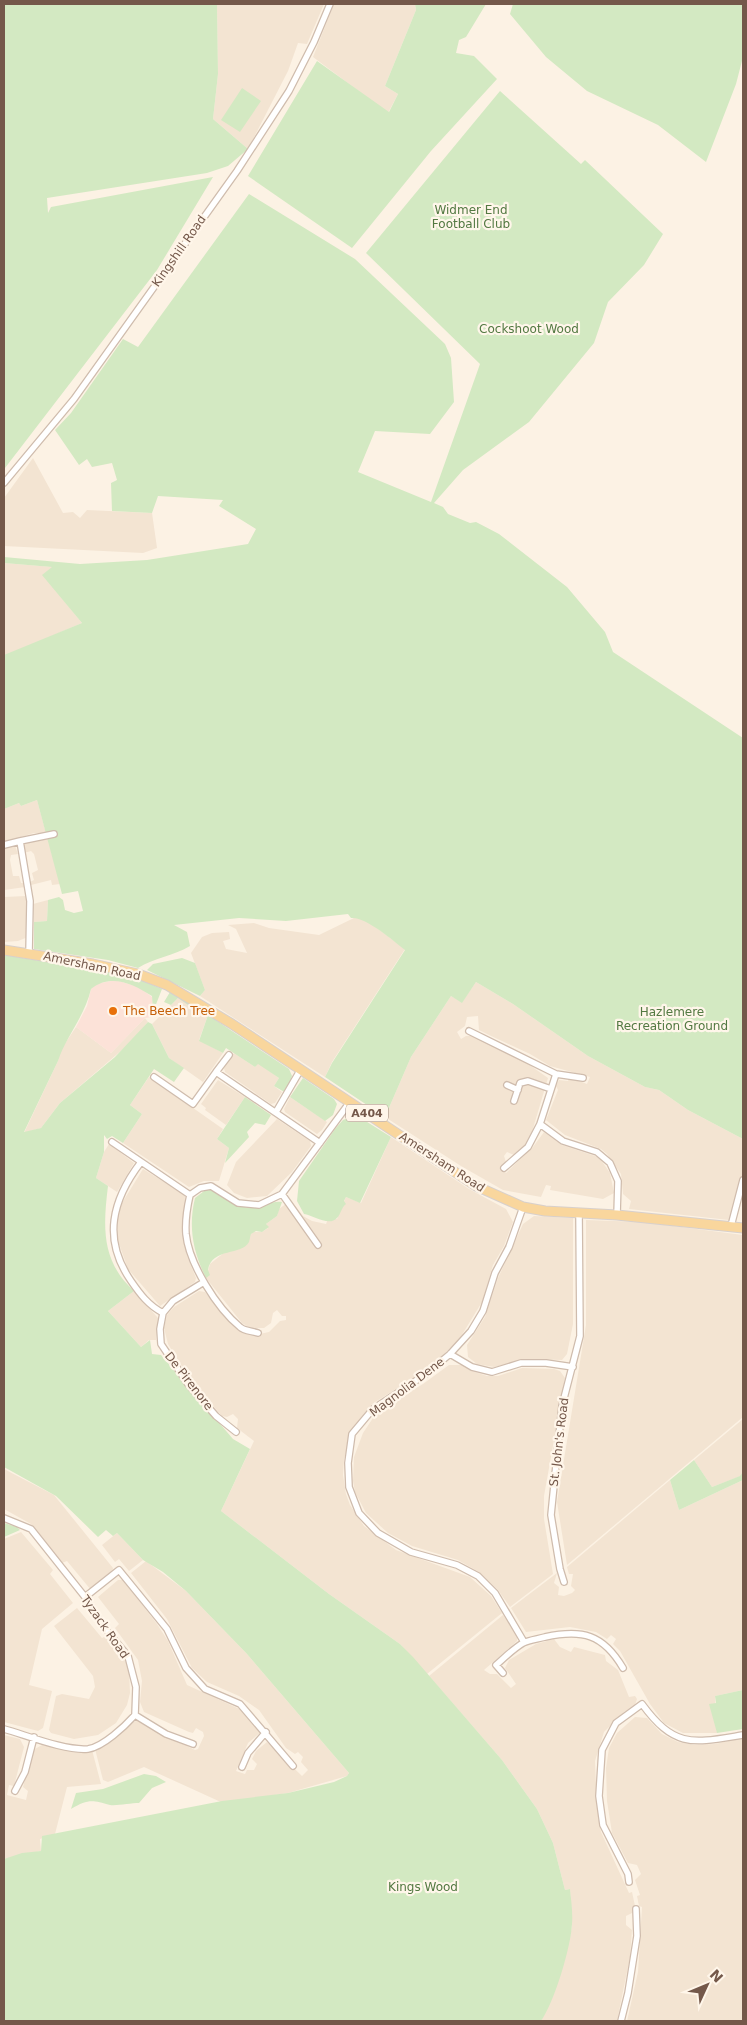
<svg xmlns="http://www.w3.org/2000/svg" width="747" height="2025" viewBox="0 0 747 2025" font-family="'DejaVu Sans',sans-serif">
	<style>
		.residential { fill: #f3e4d2 }
		.commercial { fill: #fce2d8 }
		.green { fill: #d3e9c2 }
		.lines { fill: none; stroke-linecap: round; stroke-linejoin: round }
		.street-casing { stroke: #cfbcad; stroke-width: 8 }
		.primary-casing { stroke: #d8d0cc; stroke-width: 11 }
		.street { stroke: #fff; stroke-width: 5.5 }
		.primary { stroke: #f9d69d; stroke-width: 9 }
		.food-dot { fill: #e8710a; stroke: #fff6ea; stroke-width: 2 }
		.labels { text-anchor: middle; dominant-baseline: central; stroke-width: 4.5; stroke-linejoin: round; paint-order: stroke }
		.shield { fill: #fff6ea; stroke: #9e877a; stroke-width: 1 }
		.shield-label { font-size: 11px; font-weight: bold; fill: #74584a }
		.park-label { font-size: 12px; fill: #537942; stroke: #fff6ea }
		.street-label { font-size: 12px; fill: #74584a; stroke: #fff6ea }
		.food-label { font-size: 12px; fill: #c56008; stroke: #fff6ea; text-anchor: start }
	</style>
	<rect width="100%" height="100%" fill="#fcf2e4"/>
	<path class="residential" d="M217,4H324L307,44L298,43L288,71L248,149L213,119L218,74Z
		M334,4H415L416,10L385,86L398,94L388,113L313,57Z
		M33,458L63,513L73,512L80,518L87,510L152,513L157,548L143,553L4,546V498Z
		M4,563L53,567L43,575L82,623L5,656Z
		M37,800L46,833H34L4,842V809L19,803L21,806Z
		M48,839L60,884L52,885L51,880L31,885L30,882L34,880L32,873L38,870L34,854L31,851L24,853L23,843Z
		M15,846L18,854L11,855L10,860L13,876H19L21,883H24L25,887L4,890V847Z
		M26,896L28,937L18,941L4,942V897Z
		M48,900L47,921L34,922L33,904Z
		M356,917L369,922L405,949L332,1062L325,1077L200,996L205,990L191,953L202,937L212,933L229,932L230,939L223,941L226,949L247,953L236,929L228,925L254,923L269,928L319,935Z
		M476,982L513,1004L588,1056L645,1087L659,1090L688,1110L743,1139V1180L729,1220L629,1209L631,1201L623,1194L621,1174L607,1154L601,1149L565,1135L546,1120L558,1090L556,1086L559,1080L568,1081L569,1077L587,1084L590,1077L550,1066L530,1054L489,1035L479,1030L478,1016L467,1017L465,1026L457,1032L461,1039L466,1036H473L521,1059L548,1078L532,1132L524,1147L517,1153L514,1155L507,1152L504,1156L506,1162L501,1167L506,1173L533,1147L544,1132L562,1145L595,1156L601,1160L610,1173L614,1193L603,1199L550,1190L551,1186L546,1185L541,1197L503,1190L461,1166L385,1117L411,1057L451,996L462,1002Z
		M178,998L208,1015L199,1040L223,1053L203,1082L169,1058L152,1024Z
		M145,1018L148,1022L129,1044L60,1103L41,1128L24,1133L58,1061L60,1051L76,1027L111,1053Z
		M234,1053L255,1067L258,1063L279,1078L274,1086L282,1092L275,1103L271,1104L225,1072L224,1068Z
		M149,1077L223,1129L217,1139L229,1148L219,1181H204L189,1187L123,1143L142,1114L130,1105Z
		M218,1080L245,1097L226,1125L205,1110L206,1108L201,1104Z
		M290,1097L327,1122L322,1130L317,1134L285,1112L284,1109Z
		M277,1119L310,1141L311,1146L292,1172L267,1196L247,1198L234,1193L227,1185L236,1162Z
		M391,1137L469,1189L506,1209L513,1222L504,1246L493,1265L482,1302L460,1338L432,1366L372,1404L353,1430L344,1459L343,1475L346,1494L350,1505L364,1526L396,1550L470,1577L491,1596L502,1613L427,1674L400,1644L329,1594L221,1511L254,1441L237,1428L238,1419L233,1414L227,1417L222,1416L191,1381L168,1344L164,1328L167,1315L174,1307L199,1291L205,1292L224,1316L226,1314L244,1332L249,1334L255,1335L269,1332L280,1321L286,1320V1316H282L277,1310L273,1313L271,1323L264,1328H250L242,1323L206,1278L210,1264L226,1251L236,1249L253,1232H262L268,1228L266,1224L277,1216L279,1209L291,1200L303,1216L312,1221L326,1224L328,1219H337L346,1197L361,1203Z
		M109,1144L134,1163L117,1192L96,1178L104,1152Z
		M143,1169L185,1195L183,1234L187,1256L196,1278L195,1282L160,1306L128,1269L117,1238L118,1214L122,1203Z
		M534,1216L573,1218V1324L567,1354L562,1360L530,1359L494,1367L477,1364L468,1357L467,1345L485,1317L498,1278L523,1224Z
		M586,1220L642,1222L743,1235V1417L567,1565L557,1502L586,1325Z
		M134,1291L158,1318L156,1340H149L141,1347L108,1311Z
		M449,1365H462L472,1371L487,1376H498L522,1368L554,1369L560,1371L565,1378L544,1496V1519L553,1574L510,1607L498,1590L479,1572L458,1560L412,1546L388,1533L366,1513L355,1492L353,1481L354,1457L363,1433L373,1418L388,1405L423,1384Z
		M743,1419V1472L741,1476L712,1487L694,1460Z
		M4,1469L54,1495L113,1568L112,1573L91,1590L67,1561L62,1563L31,1524L4,1509Z
		M670,1480L679,1510L743,1480V1690L715,1696L717,1733H683L664,1723L650,1704L620,1651L613,1644L616,1639L611,1635L607,1639L596,1632L570,1627L526,1632L511,1608L557,1573L554,1583L559,1587L558,1595L564,1596L572,1593L575,1590L571,1586L573,1574H569L567,1567Z
		M21,1532L53,1570L50,1574L73,1603L42,1629L29,1685L52,1691L43,1728L38,1731L4,1722V1539Z
		M117,1533L143,1560L129,1571L119,1559L115,1562L102,1545Z
		M146,1561L186,1591L247,1654L349,1773L347,1776L288,1793L223,1803L144,1767L108,1782L103,1780L95,1749L111,1741L132,1722L141,1720L189,1743L187,1746L195,1750L198,1749L204,1736L203,1732L196,1728L193,1733L189,1732L144,1712L140,1702L142,1681L138,1660L115,1628L119,1624L98,1597L118,1580H123L157,1624L168,1641L187,1685L246,1712L262,1731L248,1743L236,1771L245,1774L247,1770H254L257,1764L252,1759L256,1751L267,1742L302,1776L308,1770L301,1762L303,1757L298,1752L295,1754L286,1748L259,1710L239,1696L207,1682L192,1668L167,1619L131,1573Z
		M77,1608L102,1638L106,1636L126,1662L129,1670L130,1693L127,1705L116,1723L98,1735L74,1739L51,1733L49,1730L56,1696L62,1694L89,1699L95,1687L93,1676L54,1626Z
		M503,1615L517,1636V1641L484,1670L490,1674H497L511,1688L516,1684L505,1668L509,1660L536,1644L554,1639L560,1647L571,1652L574,1647L605,1655L606,1661L618,1670L629,1697L635,1696L637,1699L635,1705L624,1712L604,1732L595,1761L597,1808L601,1832L629,1893L632,1892L635,1906H633L632,1913L626,1916V1925L632,1930L630,1957L617,2021H541L553,1995L567,1950L572,1927L570,1889L565,1890L553,1843L537,1809L502,1760L429,1676Z
		M635,1717L647,1718L662,1734L678,1742L694,1745L715,1744L743,1738V2021H627L638,1972L642,1907L639,1906L637,1896L640,1895L635,1880L641,1874L637,1865L628,1863L612,1833L607,1801L606,1768L609,1748L617,1733Z
		M4,1735L20,1739L24,1747L14,1786L9,1785L7,1795L26,1800L28,1791L23,1787L33,1750L42,1745L70,1751L92,1750L101,1784L67,1787L55,1834L40,1839L41,1851L4,1859Z"/>
	<path class="commercial" d="M116,980L139,987L152,997L153,1012L152,1017L145,1018L111,1053L76,1027L87,1006L91,989L96,984Z"/>
	<path class="green" d="M4,4H217L218,74L213,119L248,149L228,166L207,173L47,198L48,213L51,207L213,177L157,270L5,468Z
		M415,4H486L466,37L459,40L456,53L474,56L497,79L431,151L352,248L248,176L317,61L389,112L398,94L385,86L416,10Z
		M513,4H743V57L736,84L706,162L658,125L587,91L546,57L510,14Z
		M242,88L261,101L240,132L221,120Z
		M500,91L581,164L585,160L663,234L644,265L608,302L594,343L529,422L463,470L434,503L443,507L448,514L470,523L476,522L499,534L567,587L605,632L613,652L743,738V1139L688,1110L659,1090L645,1087L588,1056L513,1004L476,982L462,1003L451,996L411,1057L385,1117L325,1077L332,1063L405,950C394,941 365,916 351,918L348,914L286,921L239,918L174,925L187,932L190,946C173,956 154,958 138,968L108,960L34,949V922L47,921L48,900L59,897L63,900L65,910L74,913L83,911L78,891L62,894L37,800L21,806L19,803L4,809V655L82,623L42,575L52,567L4,563V557L80,564L147,560L248,544L256,529L219,506L223,500L158,496L152,513L112,511L111,483L117,480L112,463L92,467L87,459L79,465L55,430L71,413L123,339L138,347L249,194L355,259L445,344L451,358L454,402L430,434L375,431L358,472L431,502L480,364L366,253Z
		M4,955L97,970L143,981L162,989L153,1012L152,996C133,984 111,973 91,989C84,1018 66,1036 58,1061L24,1132L41,1128L60,1103L115,1057L148,1022L152,1024L169,1058L184,1068L174,1082L154,1069L130,1105L142,1114L123,1143L112,1136L107,1139L104,1135V1152L96,1178L108,1186C103,1227 101,1261 134,1291L108,1311L141,1347L150,1340L152,1354L161,1355L233,1439L250,1449L221,1511L329,1594L400,1644L413,1657L502,1760L537,1809L553,1843L565,1890L570,1889C571,1900 573,1912 572,1924C571,1947 554,2003 541,2021H4V1859L22,1853L41,1851L42,1836L222,1801L288,1793L334,1782L347,1776L349,1773L247,1654L186,1591L163,1572L143,1560L117,1533L113,1536L106,1530L98,1537L56,1496L4,1467Z
		M182,958L195,963L205,990L200,996L147,970L153,964Z
		M170,992L190,1003L188,1005L178,998L171,1005L164,1002Z
		M208,1015L289,1069L292,1076L286,1093L274,1086L279,1078L258,1064L255,1067L226,1048L223,1053L199,1041Z
		M303,1078L334,1099L337,1104L333,1115L325,1121L290,1097Z
		M245,1097L271,1115L265,1125L255,1123L247,1132L249,1137L225,1163L229,1148L217,1139Z
		M356,1115L391,1137L360,1203L346,1197L344,1201L346,1204C341,1208 341,1214 337,1218C329,1227 313,1215 304,1214L297,1201L299,1181L335,1129L343,1120Z
		M208,1188C224,1191 234,1207 251,1208C262,1208 272,1200 282,1202L277,1216L266,1224L269,1227L262,1232L256,1231L251,1234C250,1236 250,1239 249,1242C242,1256 212,1247 208,1270L210,1275L206,1278C193,1252 188,1227 195,1198Z
		M694,1460L712,1487L740,1476L743,1472V1480L679,1510L670,1480Z
		M4,1523L17,1527L20,1530L4,1537Z
		M743,1690V1729L717,1733L709,1704L716,1703L715,1696Z
		M144,1774L156,1776L166,1782L152,1788L139,1803C131,1803 117,1806 110,1805C92,1800 88,1799 71,1809L76,1793L103,1789Z"/>
	<g class="lines">
		<g class="street-casing">
			<path id="street" d="M4,483L74,399L237,171L289,91L314,42L330,4
				M4,845L20,841
				M29,953L30,901L20,841L54,834
				M469,1031L556,1074L540,1124L563,1141L597,1152L610,1163L618,1181L617,1215
				M216,1072L229,1055
				M556,1074L583,1078
				M154,1077L193,1104L216,1072L320,1143
				M507,1085L518,1090
				M514,1101L520,1083L528,1081L551,1089
				M276,1112L301,1069
				M112,1142L190,1195
				M141,1162C112,1200 102,1239 131,1281C140,1294 148,1305 163,1313
				M504,1168L528,1147L540,1124
				M282,1194L318,1245
				M523,1207L509,1247L495,1273L483,1311L471,1331L450,1354L426,1374L373,1409L352,1434L348,1463L349,1487L359,1513L378,1533L411,1552L457,1565L478,1576L495,1593L524,1642
				M731,1226L743,1180
				M204,1282L173,1301L163,1313L160,1329L161,1344L188,1384L216,1416L236,1432
				M258,1333C252,1331 244,1331 240,1327C217,1308 189,1264 186,1234C185,1221 187,1208 190,1195L200,1188L211,1186L238,1203L259,1205L282,1194L350,1102
				M450,1354L472,1367L492,1372L521,1363H546L573,1367
				M4,1518L31,1529L85,1597L103,1626L128,1656L136,1687L135,1715C125,1726 103,1747 88,1749C65,1751 26,1735 4,1729
				M564,1582L560,1569L551,1515L562,1406L580,1336L579,1212
				M85,1597L119,1570L167,1629L186,1668L205,1689L240,1704L293,1766
				M503,1673L496,1665C504,1658 513,1649 523,1643C529,1640 538,1639 545,1637C582,1629 603,1634 623,1668
				M135,1715L166,1734L193,1744
				M242,1767L248,1753L266,1732
				M15,1791L25,1772L34,1737
				M629,1882L628,1874L603,1825L599,1796L602,1750L616,1723L642,1704C675,1749 693,1743 743,1735
				M621,2021L628,1993L637,1936L636,1909"/>
		</g>
		<g class="primary-casing">
			<path id="primary" d="M4,950L93,964L138,974L167,985L232,1024L476,1186L523,1207L545,1211L617,1215L743,1228"/>
		</g>
		<use href="#street" class="street"/>
		<use href="#primary" class="primary"/>
	</g>
	<circle class="food-dot" cx="113" cy="1011" r="5"/>
	<g class="labels">
		<rect class="shield" x="346" y="1104.5" width="42" height="17" rx="4"/>
		<g class="shield-label">
			<text x="367" y="1113">A404</text>
		</g>
		<g class="park-label">
			<text x="471" y="210">Widmer End<tspan x="471" dy="14">Football Club</tspan></text>
			<text x="529" y="329">Cockshoot Wood</text>
			<text x="672" y="1012">Hazlemere<tspan x="672" dy="14">Recreation Ground</tspan></text>
			<text x="423" y="1887">Kings Wood</text>
		</g>
		<g class="street-label">
			<text transform="translate(179 251) rotate(-55)">Kingshill Road</text>
			<text transform="translate(92 966) rotate(12)">Amersham Road</text>
			<text transform="translate(442 1162) rotate(33)">Amersham Road</text>
			<text transform="translate(189 1381) rotate(52)">De Pirenore</text>
			<text transform="translate(407 1387) rotate(-37)">Magnolia Dene</text>
			<text transform="translate(559 1442) rotate(-83)">St. John's Road</text>
			<text transform="translate(105 1627) rotate(55)">Tyzack Road</text>
		</g>
		<g class="food-label">
			<text x="123" y="1011">The Beech Tree</text>
		</g>
	</g>
	<rect width="747" height="2025" fill="none" stroke="#74584a" stroke-width="10"/>
	<g transform="translate(707 1985) rotate(46)" stroke="#fff6ea" stroke-width="4" paint-order="stroke">
	<path d="M0-4L9 19L0 12L-9 19Z" fill="#74584a"/>
	<text y="-8" font-size="14" font-weight="bold" text-anchor="middle" fill="#74584a">N</text>
	</g>
</svg>
